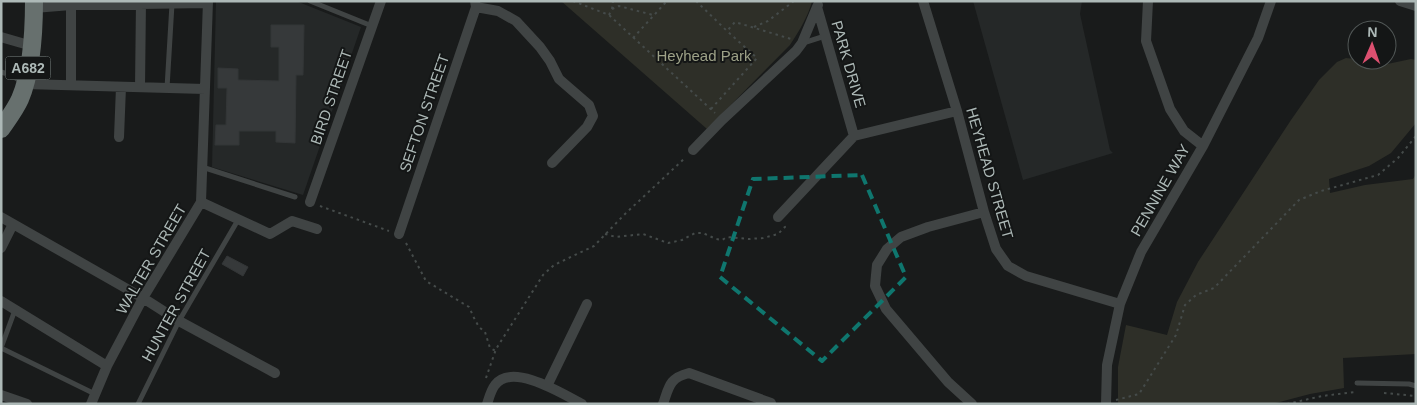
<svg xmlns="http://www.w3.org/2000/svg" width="1417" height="405" viewBox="0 0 1417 405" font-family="Arial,sans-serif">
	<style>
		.built { fill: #252828 }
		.green { fill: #2e2f28 }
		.building { fill: #36393a; stroke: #333637 }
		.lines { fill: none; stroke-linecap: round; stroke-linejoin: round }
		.path { stroke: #454b4a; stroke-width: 2; stroke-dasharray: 2.5 4; stroke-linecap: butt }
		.lane { stroke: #404444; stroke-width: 5 }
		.street { stroke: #404444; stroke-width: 10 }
		.highway { stroke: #67706e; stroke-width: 18 }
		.marked { fill: none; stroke: #0f766e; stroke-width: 4; stroke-dasharray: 10 6; stroke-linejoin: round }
		.labels { text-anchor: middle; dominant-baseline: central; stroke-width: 4; stroke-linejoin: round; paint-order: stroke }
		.shield { fill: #141616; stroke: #7f8887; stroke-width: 1 }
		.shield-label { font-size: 14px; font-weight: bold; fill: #adb9b7 }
		.park-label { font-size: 15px; fill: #9da187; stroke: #141616 }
		.street-label { font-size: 15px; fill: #adb9b7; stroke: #141616 }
	</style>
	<rect width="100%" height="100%" fill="#191b1b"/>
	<path class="built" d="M216,1H296L361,27L303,195L212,167Z
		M973,1H1082L1080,14L1110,150L1113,153L1023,180Z"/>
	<path class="green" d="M561,1H812C808,17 799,31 790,45L707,129Z
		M1346,58L1363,60L1378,66L1411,59L1416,60V123L1391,153L1369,166L1329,179L1330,193L1365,185L1413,179L1416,174V354L1343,358L1344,388L1310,394L1272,404H1118V367L1126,325L1167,335L1177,302L1198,262L1291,120L1319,80L1337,62Z"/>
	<path class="building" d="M271,25H304L303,75H296L295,143L276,142V131H239V145H215L216,125H226L227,88H218V68L238,69V80L279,81V47H271Z
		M227,256L248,267L243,276L222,264Z"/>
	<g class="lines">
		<path class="path" d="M573,1L609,15L715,113
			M696,1L727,31L735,22L791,39
			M612,9L619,6L653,15
			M609,15L612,9L613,1
			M754,27L768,21L794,1
			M633,38L667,1
			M711,109L757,58L727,31
			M320,206L389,231
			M605,234L616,237L643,234L668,243L682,240L695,233H703L716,239L722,240L727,237L749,239L763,238L778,234L785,227L784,225
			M406,243L426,281L469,307L475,320L479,327L485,332L490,348L496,351
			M486,378L496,349L543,275L554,265L594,246L625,214L686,157
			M1384,393L1416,396
			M1116,400L1139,394L1176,335L1185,305L1196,295L1214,288L1299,200L1321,191L1378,175L1398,158L1416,136
			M1287,404L1322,396L1356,392"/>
		<path class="lane" d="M310,1L372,26
			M803,43L825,36
			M1,72L11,75L23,83
			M167,88L172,4
			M202,167L295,197
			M15,310L1,348L95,394
			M1357,383L1409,384L1416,386
			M138,404L179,321L238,220"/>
		<path class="street" d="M923,1L957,111L984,212L996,249L1008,266L1026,276L1120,304
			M1148,1L1146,41L1170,109L1184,131L1203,146
			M1400,1L1416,6
			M818,5L817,7L854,136
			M476,7L498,11L516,21L540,47L550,61L559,79L589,105L593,116L587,127L552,163
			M34,8L71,5L208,3
			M1,37L32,46
			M25,84L205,89
			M71,85V1
			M140,87L141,1
			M119,137L121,87
			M693,150L722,120L796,51L802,43L817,7
			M201,202L270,234L292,221L317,229
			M310,202L381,1
			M1,217L143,298L179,321L275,373
			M778,217L854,136L957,111
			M399,234L476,7L475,1
			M1,248L13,224
			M1,301L107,366
			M547,386L587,304
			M1,395L27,404
			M91,404L107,366L143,298L201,202L208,1
			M487,404C489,398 491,390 495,385C512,362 563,394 582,404
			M663,404C669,387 669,378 689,373L771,403
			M972,404L948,382L886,309L875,286L876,275L877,265L887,249L901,237L928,227L984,212
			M1106,404L1107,365L1120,304L1141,252L1203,146L1258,38L1271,1"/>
		<path class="highway" d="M1,129C8,119 15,110 20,99C32,71 34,31 34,1"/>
	</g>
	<path class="marked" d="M862,175L906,277L822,361L720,277L753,179Z"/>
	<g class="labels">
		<rect class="shield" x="5.5" y="56.5" width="45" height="23" rx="4"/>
		<g class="shield-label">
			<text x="28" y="68">A682</text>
		</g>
		<g class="park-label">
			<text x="704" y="55">Heyhead Park</text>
		</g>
		<g class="street-label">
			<text transform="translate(849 64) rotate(74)">PARK DRIVE</text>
			<text transform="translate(331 97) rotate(-71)">BIRD STREET</text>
			<text transform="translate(424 113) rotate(-71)">SEFTON STREET</text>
			<text transform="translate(990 173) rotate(74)">HEYHEAD STREET</text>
			<text transform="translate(1160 190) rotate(-60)">PENNINE WAY</text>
			<text transform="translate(151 259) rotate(-60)">WALTER STREET</text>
			<text transform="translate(176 305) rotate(-61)">HUNTER STREET</text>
		</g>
	</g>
	<rect width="1417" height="405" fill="none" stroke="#adb9b7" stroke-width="5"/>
	<g transform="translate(1372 45) rotate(2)"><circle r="24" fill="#141616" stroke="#515756"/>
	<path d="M0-4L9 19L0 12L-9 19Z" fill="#dc5070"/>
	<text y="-8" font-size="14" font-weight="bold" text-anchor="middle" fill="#adb9b7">N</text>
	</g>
</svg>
